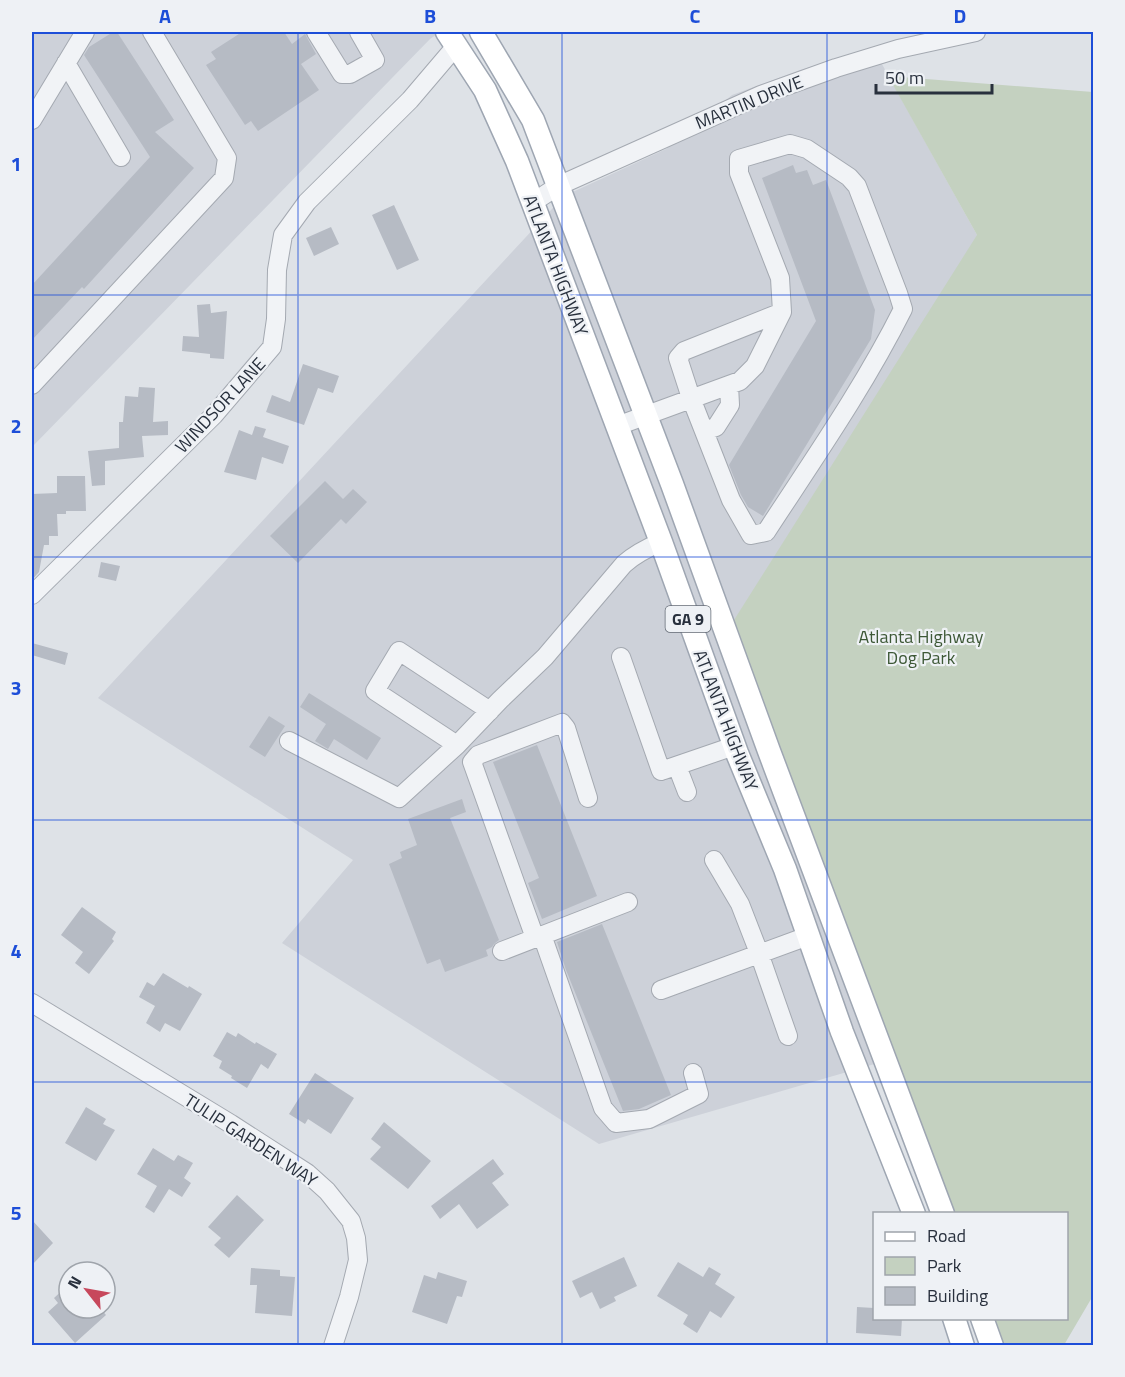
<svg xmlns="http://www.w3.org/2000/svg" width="1125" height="1377" viewBox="0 0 1125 1377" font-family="'Titillium Web',sans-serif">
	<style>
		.built { fill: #cdd1d9 }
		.green { fill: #c4d1c0 }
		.building { fill: #b6bbc4 }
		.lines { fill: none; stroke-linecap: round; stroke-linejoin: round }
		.minor-casing { stroke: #a4a9b1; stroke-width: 20 }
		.major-casing { stroke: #9ea6b2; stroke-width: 25 }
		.minor { stroke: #f1f3f6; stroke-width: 18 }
		.major { stroke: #fff; stroke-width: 22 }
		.grid { fill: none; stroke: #1d4ed8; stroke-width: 1.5; stroke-opacity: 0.55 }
		.labels { text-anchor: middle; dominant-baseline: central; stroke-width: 4.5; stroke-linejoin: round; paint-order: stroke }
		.shield { fill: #eef1f5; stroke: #636a74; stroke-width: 1.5 }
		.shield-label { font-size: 16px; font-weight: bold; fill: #28303d }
		.street-label { font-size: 18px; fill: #28303d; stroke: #eef1f5 }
		.park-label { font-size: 18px; fill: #3d5836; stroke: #eef1f5 }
		.neatline { fill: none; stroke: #1d4ed8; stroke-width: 2 }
		.grid-label { font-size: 20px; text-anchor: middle; font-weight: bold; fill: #1d4ed8 }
	</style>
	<rect width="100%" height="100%" fill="#dee2e7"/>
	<path class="built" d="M32,32H440L430,39L32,447Z
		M873,48L977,235L895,1058L599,1144L282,943L353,860L98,698L564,196L666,149L732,95L800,70Z"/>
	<path class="green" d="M888,76L1093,92L1094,1294L1064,1345H1000L989,1319L1066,1318V1214L950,1213L729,628L977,235Z"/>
	<path class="building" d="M113,32H117L174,120L155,132L194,168L84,289L82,287L32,340V285L150,157L84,55L89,47Z
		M242,32H284L292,44L305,34L316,54L301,64L319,90L258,131L251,121L245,125L206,65L216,59L211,52Z
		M793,165L796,173L807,170L813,185L826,180L875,310L871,339L763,516L748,507L741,495L729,465L816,321L762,178Z
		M394,205L419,260L397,270L372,215Z
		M331,227L339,244L314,256L306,238Z
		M210,304L211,313L227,311L224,359L210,358V354L182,351L183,336L199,337L197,305Z
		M303,364L339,376L333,393L318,388L304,425L266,412L272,395L290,402Z
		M139,387L155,388L153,422L168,421V435L142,436L144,457L105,461V485L92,486L88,451L119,448V422H123L125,396L138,397Z
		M255,426L266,429L263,437L289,446L283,464L262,457L256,480L224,472L239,430L252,435Z
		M57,476H85L86,511H66V514H57L58,536H49V545H44L39,572L32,580V494L57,493Z
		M325,481L343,499L353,489L367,502L346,524L341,519L298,563L270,536Z
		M101,562L120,566L116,581L98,577Z
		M32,643L68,653L65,665L32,655Z
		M309,693L381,738L367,760L334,739L328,749L315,741L326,724L300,707Z
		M269,716L285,726L265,757L249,747Z
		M537,745L597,896L542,919L528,883L539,878L493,762Z
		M462,799L466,812L450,818L499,940L494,944L492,947L486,950L488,956L445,972L440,959L427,964L389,864L402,858L400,852L417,845L408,819Z
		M82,907L116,932L112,939L114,941L89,974L75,963L83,952L61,935Z
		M602,924L671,1095L639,1109L623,1111L566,970L557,942Z
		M163,973L188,988L189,986L202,994L180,1031L165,1023L160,1032L146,1023L155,1006L139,997L147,982L154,986Z
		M227,1032L236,1037L238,1033L255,1044L256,1042L277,1054L268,1069L261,1064L247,1088L231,1078L232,1076L219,1068L222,1061L213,1056Z
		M315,1073L354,1098L331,1134L308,1119L305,1124L289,1114Z
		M86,1107L106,1119L103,1124L115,1130L96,1161L65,1143Z
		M384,1122L431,1161L408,1189L370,1159L381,1147L371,1139Z
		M153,1148L174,1161L178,1155L193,1163L184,1178L191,1183L182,1197L169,1189L154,1213L145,1207L157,1186L137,1174Z
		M493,1159L504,1174L492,1183L509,1205L477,1229L459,1204L440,1219L431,1206Z
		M237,1195L264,1220L229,1258L214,1245L221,1238L208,1227Z
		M32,1220L53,1243L32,1265Z
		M624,1257L637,1286L614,1297L616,1301L600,1309L592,1292L580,1298L572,1281Z
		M678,1262L703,1277L709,1267L721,1274L715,1284L735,1297L721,1318L710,1311L697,1333L683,1324L688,1315L657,1296Z
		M251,1268L280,1270V1276L295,1277L292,1316L255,1313L257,1285H250Z
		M438,1272L467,1281L462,1297L457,1296L447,1324L412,1312L424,1275L436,1279Z
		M69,1284V1308H100L106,1315L75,1343L48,1312L58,1303L54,1298Z
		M857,1307L874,1308V1318H902L901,1336L856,1333Z"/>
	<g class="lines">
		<g class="minor-casing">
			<path id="minor" d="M316,32L342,74H350L375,60L359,32
				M66,63L121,157
				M32,120L85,32
				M532,203L558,186L761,95L836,68L898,49L976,32
				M32,385L224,178L227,158L152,32
				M617,426L740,381L755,366L782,312L780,278L739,173V159L790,144L807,149L849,177L857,186L898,293L903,309C864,387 813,460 766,532L751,535L731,500L691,398L678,358L684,351L782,312
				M704,431L716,427L730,405L729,385
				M32,595L214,415L272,347L276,319L277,270L283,235L307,202L410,100L450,53L458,47
				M621,657L661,771
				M289,741L399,798L457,745L500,700L545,657L624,564C635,554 647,548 661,542
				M457,745L375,691L399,651L490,711
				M677,766L687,792
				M664,770L734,746
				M714,860L740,904L759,953L788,1036
				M542,935L603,1108L616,1123L649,1119L699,1094L693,1073
				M535,938L472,762L478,755L562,723L566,728L588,798
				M502,951L628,902
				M661,990L808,936
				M32,1003L231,1124L307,1173L327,1191L351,1221L356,1238L358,1260L349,1297L333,1346"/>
		</g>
		<g class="major-casing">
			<path id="major" d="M447,32L485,90L517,161L661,542L737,753L785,869L842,1032L914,1214
				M481,32L533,120L672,484L769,751L943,1214
				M954,1318L963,1346
				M982,1318L992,1346"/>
		</g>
		<use href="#minor" class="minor"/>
		<use href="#major" class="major"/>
	</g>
	<path class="grid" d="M298,32V1346M562,32V1346M827,32V1346M32,295H1094M32,557H1094M32,820H1094M32,1082H1094"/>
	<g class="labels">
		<rect class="shield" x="665.5" y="606" width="45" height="26" rx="4.5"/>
		<g class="shield-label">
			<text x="688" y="619">GA 9</text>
		</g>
		<g class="street-label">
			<text transform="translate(749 102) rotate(-22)">MARTIN DRIVE</text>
			<text transform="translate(556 265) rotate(69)">ATLANTA HIGHWAY</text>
			<text transform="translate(220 405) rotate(-47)">WINDSOR LANE</text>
			<text transform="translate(726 720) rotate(69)">ATLANTA HIGHWAY</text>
			<text transform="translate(251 1140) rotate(33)">TULIP GARDEN WAY</text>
		</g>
		<g class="park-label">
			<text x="921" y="636">Atlanta Highway<tspan x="921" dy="21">Dog Park</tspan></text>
		</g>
	</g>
	<rect width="1125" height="1377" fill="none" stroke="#eef1f5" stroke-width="66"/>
	<rect x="873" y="1212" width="195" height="108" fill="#eef1f5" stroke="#9fa4ab" stroke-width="1.5"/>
	<rect x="885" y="1232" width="30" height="9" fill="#ffffff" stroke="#9fa4ab" stroke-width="1.5"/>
	<text x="927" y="1242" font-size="18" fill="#28303d">Road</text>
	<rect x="885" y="1257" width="30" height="18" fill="#c4d1c0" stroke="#9fa4ab" stroke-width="1.5"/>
	<text x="927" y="1272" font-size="18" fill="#28303d">Park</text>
	<rect x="885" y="1287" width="30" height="18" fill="#b6bbc4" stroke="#9fa4ab" stroke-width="1.5"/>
	<text x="927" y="1302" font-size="18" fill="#28303d">Building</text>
	<g transform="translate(87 1290) rotate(301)"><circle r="28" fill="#eef1f5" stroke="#9fa4ab" stroke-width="1.5"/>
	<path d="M0-4.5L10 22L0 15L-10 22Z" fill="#c7485c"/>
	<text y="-9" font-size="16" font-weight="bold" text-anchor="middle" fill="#28303d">N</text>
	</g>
	<path d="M876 84v9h116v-9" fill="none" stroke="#28303d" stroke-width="3"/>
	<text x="885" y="84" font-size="18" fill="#28303d" stroke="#eef1f5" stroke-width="4.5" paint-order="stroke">50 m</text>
	<rect x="33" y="33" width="1059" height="1311" class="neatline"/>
	<g class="grid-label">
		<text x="165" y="23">A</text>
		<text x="430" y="23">B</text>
		<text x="695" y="23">C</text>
		<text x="960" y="23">D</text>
		<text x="16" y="171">1</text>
		<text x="16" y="433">2</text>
		<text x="16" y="695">3</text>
		<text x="16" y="958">4</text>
		<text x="16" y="1220">5</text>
	</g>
</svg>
